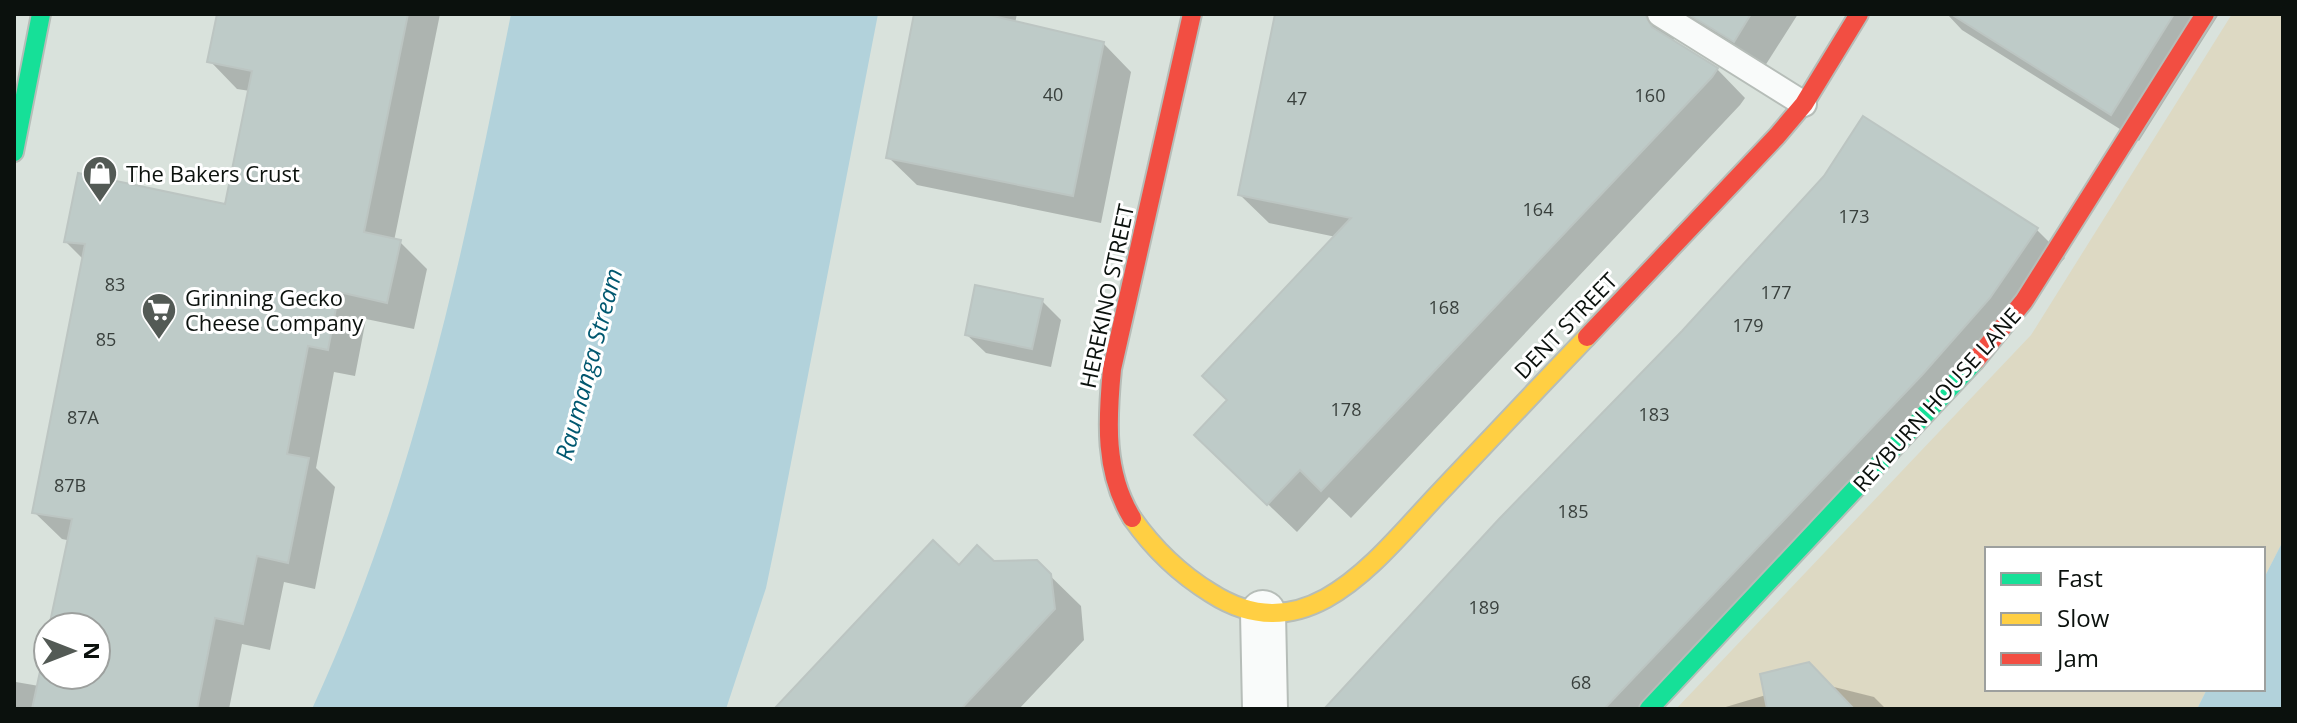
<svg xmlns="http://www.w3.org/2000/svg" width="2297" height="723" viewBox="0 0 2297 723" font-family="'Open Sans',sans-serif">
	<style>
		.green { fill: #ddd9c3 }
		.water { fill: #b2d2db }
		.shadow { fill: #0003 }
		.building { fill: #becbc8; stroke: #bcc5c2; stroke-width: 2 }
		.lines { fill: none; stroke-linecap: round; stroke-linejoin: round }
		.lane-casing { stroke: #b6bdb8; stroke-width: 28 }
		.street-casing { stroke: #b6bdb8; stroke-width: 48 }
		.fast-casing { stroke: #b6bdb8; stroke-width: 22 }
		.slow-casing { stroke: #b6bdb8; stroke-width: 22 }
		.jam-casing { stroke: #b6bdb8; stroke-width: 22 }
		.lane { stroke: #f9fbfa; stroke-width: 24 }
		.street { stroke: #f9fbfa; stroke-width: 44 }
		.fast { stroke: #16e098; stroke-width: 18 }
		.slow { stroke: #ffcf43; stroke-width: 18 }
		.jam { stroke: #f24e42; stroke-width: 18 }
		.labels { text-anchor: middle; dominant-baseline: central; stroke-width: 6; stroke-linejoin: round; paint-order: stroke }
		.number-label { font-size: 18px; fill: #39403d }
		.poi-label { font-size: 22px; fill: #0b110d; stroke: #fff; text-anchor: start }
		.street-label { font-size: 22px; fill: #0b110d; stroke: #fff }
		.water-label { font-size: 24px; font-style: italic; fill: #015870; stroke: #fff }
	</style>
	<rect width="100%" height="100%" fill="#d9e2dc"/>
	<path class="green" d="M2232,14H2283V541L2263,580V549H1987V689H2207L2197,709H1676L2031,335Z"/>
	<path class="water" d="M511,14H878L777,535L766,588L726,709H312C414,489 464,251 511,14Z
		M2283,541V709H2197L2207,689H2263V580Z"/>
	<path class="shadow" d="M219,14H440L394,241L400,242L427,269L414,329L366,319L355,376L334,372L316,468L335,487L315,589L284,582L270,650L242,644L229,709H14L16,682L39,686L48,643V675H96V627H69L86,544L62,539L34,512L84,260L66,242L226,206L250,91L237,89L210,61Z
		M916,14H1017L1015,23L1103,43L1131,72L1101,223L917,185L888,157Z
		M1278,14H1798L1763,69L1676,34L1673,41L1717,69L1745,98L1740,105L1351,518L1329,497L1297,532L1225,463L1229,400L1336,237L1269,223L1240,195Z
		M1947,14H2219L2139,141L1962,30Z
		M2037,230L2065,258L1661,709H1326Z
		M1042,301L1061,320L1051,367L986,353L967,335Z
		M1036,562L1081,606L1084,640L1019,709H788L959,567Z
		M1830,686L1874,697L1886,709H1719L1766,695Z"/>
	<path class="building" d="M217,14H408L364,232L401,240L387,303L339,292L328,350L308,346L287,454L309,458L288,563L257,556L243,624L215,618L197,709H32L48,634V675H96V627H49L72,519L32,513L85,244L64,242L78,173L225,204L252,71L207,62Z
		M914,14H985L1104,42L1073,196L886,158Z
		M1275,14H1645L1652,27L1718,68L1712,77L1321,491L1300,470L1267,505L1194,435L1227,400L1202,376L1351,218L1238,195Z
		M1688,14H1751L1734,42Z
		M1951,14H2174L2111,115Z
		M1863,116L2038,228L1990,298L1922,375L1604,709H1324L1499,519L1682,331L1824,176Z
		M975,285L1043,299L1032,349L965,335Z
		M933,540L959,565L977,545L994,561L1037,560L1051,574L1055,609L961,709H774Z
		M1809,662L1854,709H1767L1760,674Z"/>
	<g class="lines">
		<g class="lane-casing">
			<path id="lane" d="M1660,14L1804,104"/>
		</g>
		<g class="street-casing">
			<path id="street" d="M1263,613L1265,709"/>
		</g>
		<g class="fast-casing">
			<path id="fast" d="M14,152L41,14
				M1649,709L1975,361"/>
		</g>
		<g class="slow-casing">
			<path id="slow" d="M1132,518C1153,548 1180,574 1211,593C1309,656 1379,556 1441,491C1489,440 1538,388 1587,337"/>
		</g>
		<g class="jam-casing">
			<path id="jam" d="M1587,337L1777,136L1804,104L1859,14
				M1975,361L2024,301L2205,14
				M1132,518C1104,472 1107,421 1112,369L1192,14"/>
		</g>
		<use href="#lane" class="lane"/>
		<use href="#street" class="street"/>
		<use href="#fast" class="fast"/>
		<use href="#slow" class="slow"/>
		<use href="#jam" class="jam"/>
	</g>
	<defs>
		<g id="shop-pin" transform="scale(1.8)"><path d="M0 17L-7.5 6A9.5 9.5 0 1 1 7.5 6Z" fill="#535a55" stroke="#fff"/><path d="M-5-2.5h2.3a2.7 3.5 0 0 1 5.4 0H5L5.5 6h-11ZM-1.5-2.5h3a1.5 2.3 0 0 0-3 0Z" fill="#fff"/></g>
		<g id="supermarket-pin" transform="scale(1.8)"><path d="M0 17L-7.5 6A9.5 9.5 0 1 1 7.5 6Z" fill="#535a55" stroke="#fff"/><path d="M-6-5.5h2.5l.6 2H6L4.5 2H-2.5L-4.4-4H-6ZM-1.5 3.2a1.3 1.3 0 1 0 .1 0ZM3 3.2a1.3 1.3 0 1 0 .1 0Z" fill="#fff"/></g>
	</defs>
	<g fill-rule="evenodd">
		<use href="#shop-pin" x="100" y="173"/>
		<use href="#supermarket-pin" x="159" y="310"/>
	</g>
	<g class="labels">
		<g class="number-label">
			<text x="1053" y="94">40</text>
			<text x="1650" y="95">160</text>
			<text x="1297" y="98">47</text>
			<text x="1538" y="209">164</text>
			<text x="1854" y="216">173</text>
			<text x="115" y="284">83</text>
			<text x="1776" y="292">177</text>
			<text x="1444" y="307">168</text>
			<text x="1748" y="325">179</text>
			<text x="106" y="339">85</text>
			<text x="1346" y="409">178</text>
			<text x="1654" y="414">183</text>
			<text x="83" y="417">87A</text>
			<text x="70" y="485">87B</text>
			<text x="1573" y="511">185</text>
			<text x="1484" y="607">189</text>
			<text x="1581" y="682">68</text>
		</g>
		<g class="poi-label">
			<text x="126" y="173">The Bakers Crust</text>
			<text x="185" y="297">Grinning Gecko<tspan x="185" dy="25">Cheese Company</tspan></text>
		</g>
		<g class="street-label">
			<text transform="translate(1106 296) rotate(-78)">HEREKINO STREET</text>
			<text transform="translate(1565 325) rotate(-46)">DENT STREET</text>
			<text transform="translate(1936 399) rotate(-48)">REYBURN HOUSE LANE</text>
		</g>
		<g class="water-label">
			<text transform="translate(588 364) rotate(-75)">Raumanga Stream</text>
		</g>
	</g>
	<rect width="2297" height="723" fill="none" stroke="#0b110d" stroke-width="32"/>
	<rect x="1985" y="547" width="280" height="144" fill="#ffffff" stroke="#9da09e" stroke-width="2"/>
	<rect x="2001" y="573" width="40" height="12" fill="#16e098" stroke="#9da09e" stroke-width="2"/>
	<text x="2057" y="587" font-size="24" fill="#0b110d">Fast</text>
	<rect x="2001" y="613" width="40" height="12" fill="#ffcf43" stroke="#9da09e" stroke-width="2"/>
	<text x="2057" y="627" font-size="24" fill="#0b110d">Slow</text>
	<rect x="2001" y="653" width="40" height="12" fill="#f24e42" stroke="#9da09e" stroke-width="2"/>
	<text x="2057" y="667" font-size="24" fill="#0b110d">Jam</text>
	<g transform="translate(72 651) rotate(90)"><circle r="38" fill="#ffffff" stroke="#9da09e" stroke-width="2"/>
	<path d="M0-6L14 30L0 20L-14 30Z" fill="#535a55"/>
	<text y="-12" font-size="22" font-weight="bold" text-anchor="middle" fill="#0b110d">N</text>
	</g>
</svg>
